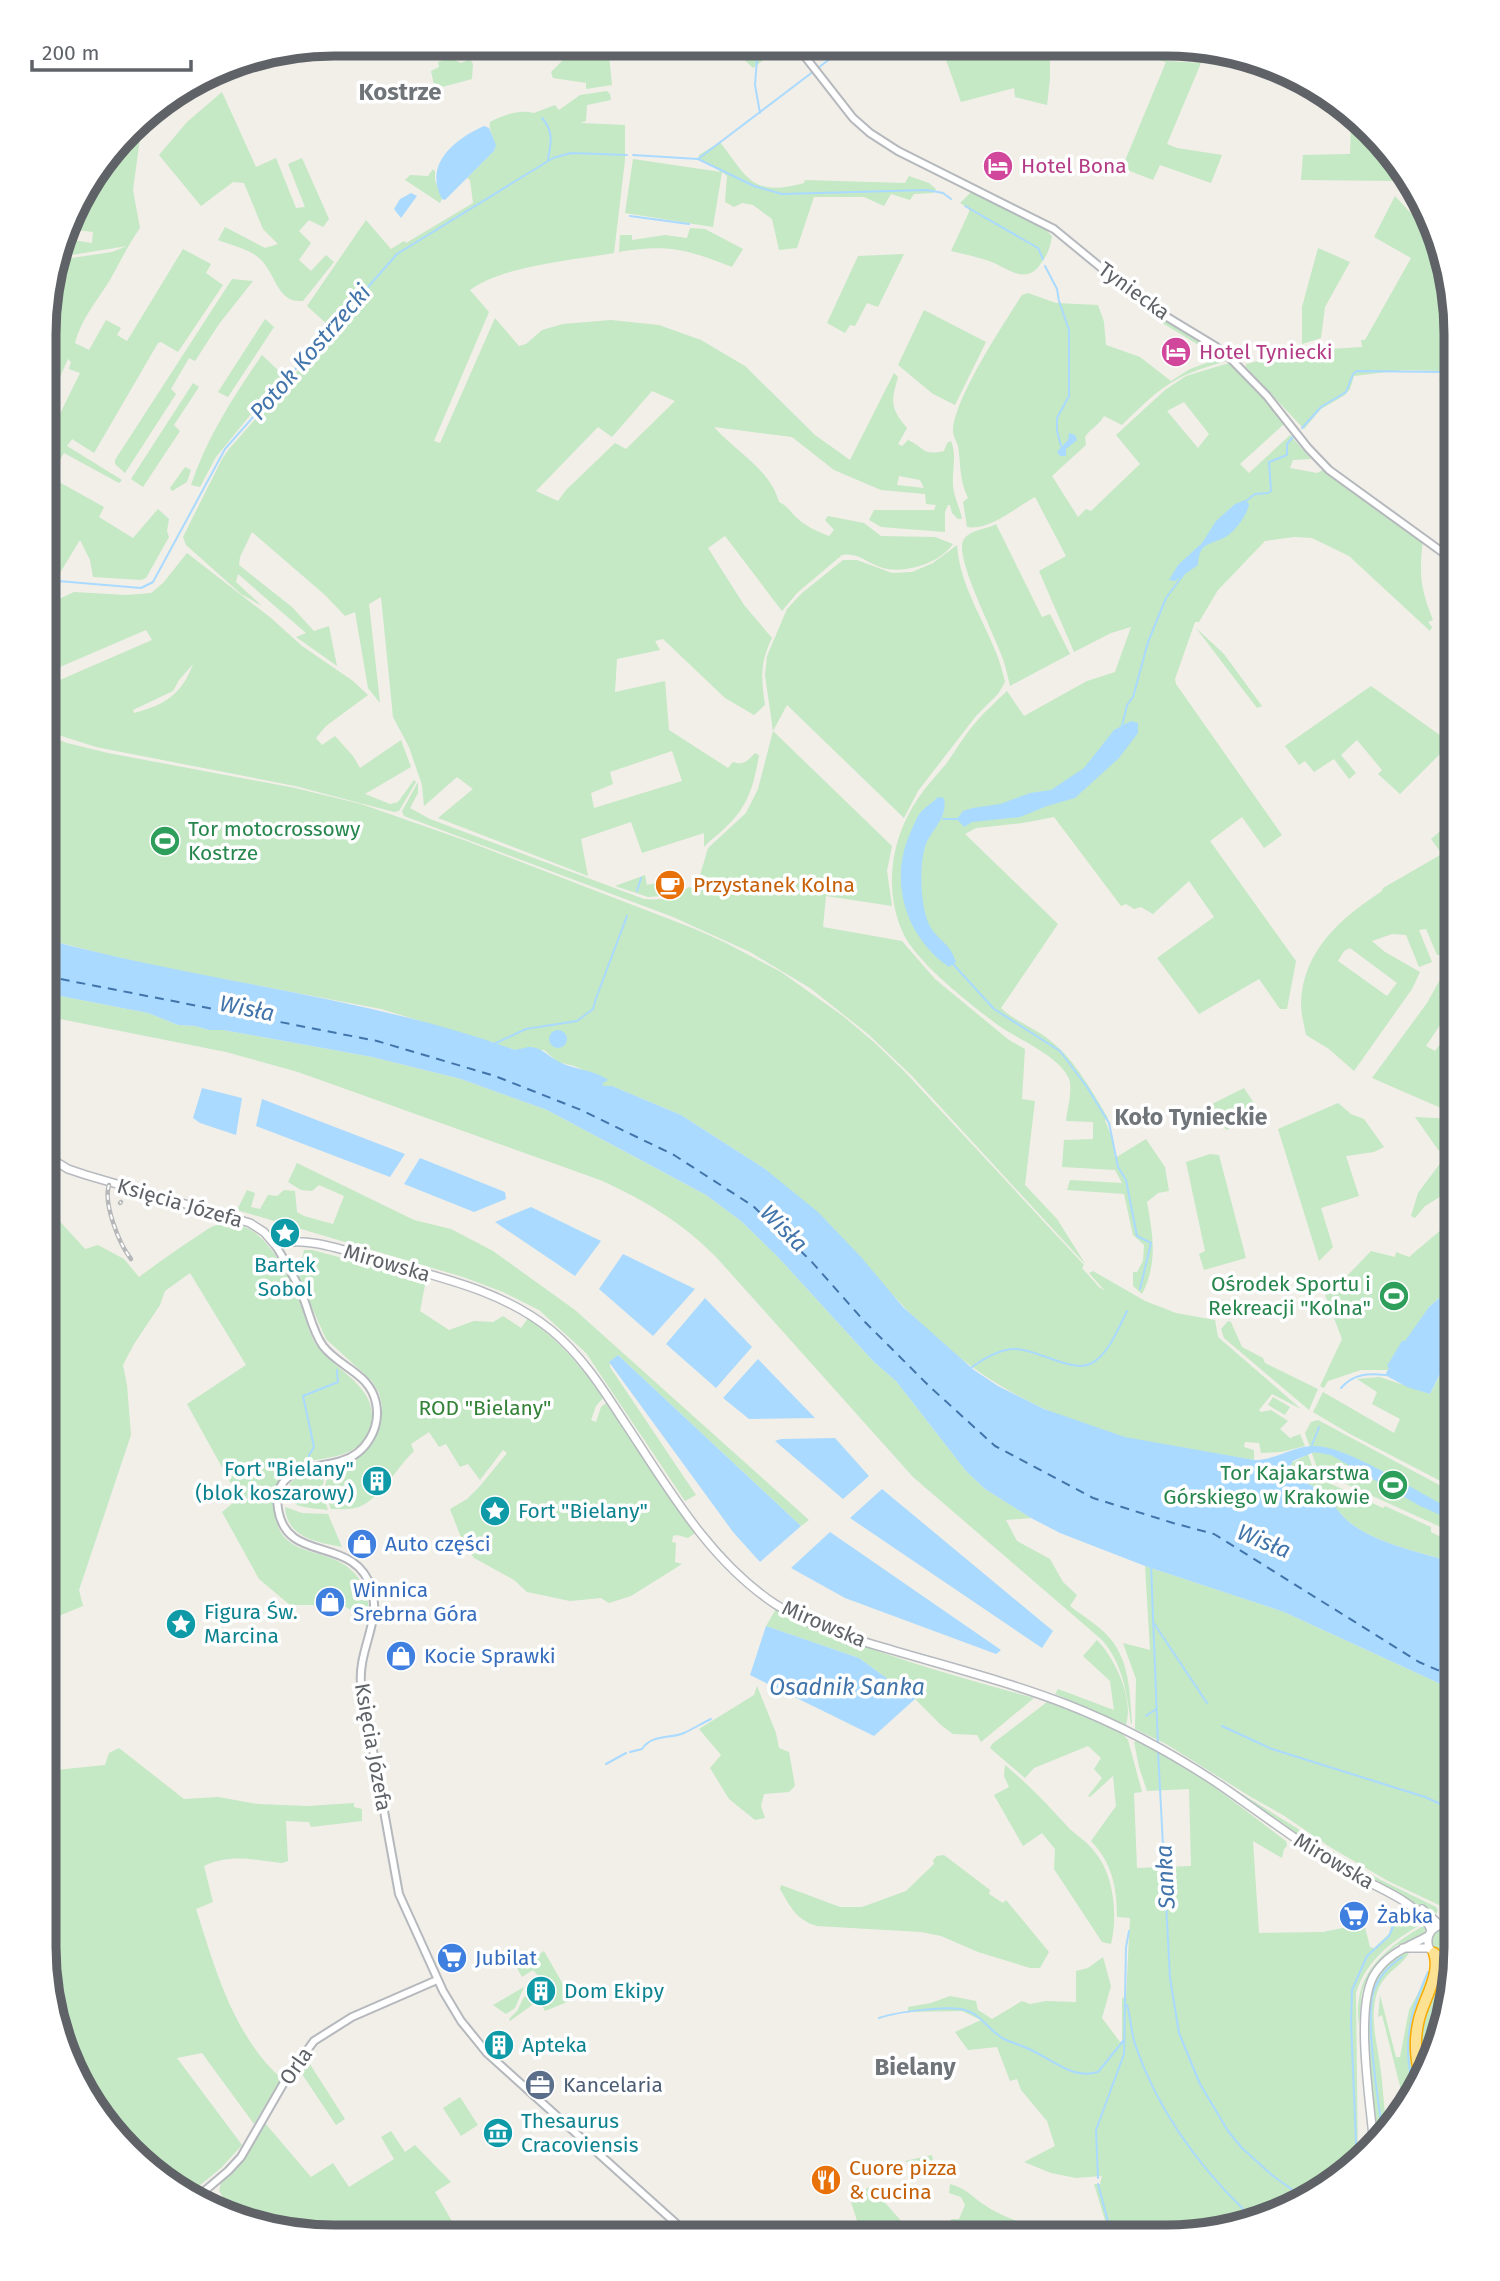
<svg xmlns="http://www.w3.org/2000/svg" width="1500" height="2281" viewBox="0 0 1500 2281" font-family="'Fira Sans',sans-serif">
	<style>
		.green { fill: #c5e8c5; fill-rule: evenodd }
		.water { fill: #aadaff }
		.lines { fill: none; stroke-linecap: round; stroke-linejoin: round }
		.stream { stroke: #aadaff; stroke-width: 2 }
		.ferry { stroke: #4174aa; stroke-width: 2; stroke-dasharray: 9 7; stroke-linecap: butt }
		.tertiary-casing { stroke: #b5b8bc; stroke-width: 10 }
		.secondary-casing { stroke: #b6babf; stroke-width: 10 }
		.motorway-casing { stroke: #f9ab00; stroke-width: 13 }
		.tertiary { stroke: #fff; stroke-width: 6 }
		.secondary { stroke: #fff; stroke-width: 7 }
		.motorway { stroke: #fde293; stroke-width: 10 }
		.rail-casing { stroke: #b6b7b8; stroke-width: 4.5 }
		.rail { stroke: #fff; stroke-width: 2; stroke-dasharray: 5; stroke-linecap: butt }
		.labels { text-anchor: middle; dominant-baseline: central; stroke-width: 7; stroke-linejoin: round; paint-order: stroke }
		.hotel-label { font-size: 21px; fill: #b23c85; stroke: #fff; text-anchor: start }
		.street-label { font-size: 21px; fill: #5f6368; stroke: #fff }
		.leisure-label { font-size: 21px; fill: #27864d; stroke: #fff; text-anchor: end }
		.food-label { font-size: 21px; fill: #c56008; stroke: #fff; text-anchor: start }
		.culture-label { font-size: 21px; fill: #0d838f; stroke: #fff; text-anchor: start }
		.park-label { font-size: 21px; fill: #348238; stroke: #fff }
		.shop-label { font-size: 21px; fill: #366cbe; stroke: #fff; text-anchor: start }
		.service-label { font-size: 21px; fill: #4e5e75; stroke: #fff; text-anchor: start }
		.water-label { font-size: 23px; font-style: italic; fill: #4174aa; stroke: #fff }
		.neighbourhood-label { font-size: 23px; font-weight: bold; fill: #70757a; stroke: #fff }
		.quarter-label { font-size: 24px; font-weight: bold; fill: #70757a; stroke: #fff }
		.rim { fill: none; stroke: #5f6368; stroke-width: 9 }
	</style>
	<rect width="100%" height="100%" fill="#f1efe8"/>
	<path class="green" d="M585,44L608,45L605,47L609,55L612,85L586,89V83L553,78L551,72L568,55Z
		M729,45H783L753,68Z
		M975,46L1050,47V79L1047,105L1015,97L1014,88L961,102L945,57Z
		M1148,46H1170L1167,61L1201,63L1167,144L1177,148L1222,155L1211,183L1160,165L1153,180L1122,168L1166,62L1145,56Z
		M451,58L461,63L470,59L473,64L472,79L442,87L434,85L431,71L439,67L438,62Z
		M607,91L610,94L611,100L587,105L586,121L580,123L625,125V160L614,253C573,260 502,266 470,290L489,312L434,441L440,443L495,318L519,346L526,344L542,330L563,324L611,320L659,325L701,340L745,366L815,435L850,460L894,373L898,377C891,402 890,408 907,428L898,444L902,446L908,440C925,448 923,456 944,451L947,443L951,441C958,458 950,475 954,492C956,501 960,509 962,519H958L952,513L950,505H948L945,512V532L881,527L869,520L874,510H934L936,505L926,504L925,494L881,490L834,470L792,437L714,427C736,452 770,469 779,502C788,506 790,512 797,518C807,527 816,531 829,536L834,530L825,520L828,516L864,523L881,536L935,537L953,544C940,563 906,574 883,568C868,564 859,552 842,555L797,593L782,611L725,536L708,548L744,605L772,638C760,663 761,677 765,705L754,715L725,698L663,639L655,641L660,650L617,659L615,692L665,681L669,730L728,768L733,762C744,766 748,760 755,753L759,755C754,785 748,807 725,828C718,835 710,840 704,847V833L642,853L631,822L581,839L588,876L438,818L473,789L457,777L424,806L422,785L409,747L393,717L381,597L369,604L380,703L368,688L355,612L345,616L325,595L252,532L240,557L239,565L292,607L314,631L329,626L337,666L296,637L306,633L238,574L236,582L262,606L241,594L186,545L183,537L222,459L229,449L336,327L328,325L307,306L366,220L391,249L404,241L406,243L473,203L470,180L467,178L494,151C497,140 488,132 490,122C504,115 519,109 534,113L555,105L559,110L580,95ZM652,391L675,401L626,449L615,443L566,490L558,501L536,491L598,427L612,437ZM899,476L920,480L924,488L897,485ZM672,751L682,781L594,808L591,793L613,784L610,772Z
		M222,92L256,167L276,158L296,208L305,207L288,164L302,158L329,219L323,227L309,220L299,231L311,243L299,260L311,271L326,255L334,262L303,301C276,303 277,274 259,258C249,249 231,245 218,240L225,227L265,248L278,244L263,229L244,183L233,182L201,206L159,155L187,122Z
		M155,108L136,131L140,138L133,190L140,228C128,245 120,262 110,280C97,301 81,319 75,343L89,350L106,320L121,328L117,335L127,341L183,249L211,264L206,273L223,285L178,352L161,342L158,343L94,453L72,439L67,446L122,480L119,483L64,453L50,477L104,507L99,517L133,538L158,509L169,519L167,531L169,537L146,578L141,580L93,577L90,560L80,540L58,576L46,574V428L52,430L80,373L69,369L71,362L68,359L46,408V295L58,260L112,252L127,246L59,257L66,239L92,243L93,232L69,229L82,189L143,115Z
		M1365,126L1396,157L1403,169L1397,181L1301,180L1303,155L1350,154L1351,127Z
		M720,142C748,179 753,197 804,183L805,180L905,183L909,176L929,183L936,189L933,193L914,194L910,200L891,194L884,206L864,197H814L797,248L779,250L772,219L753,205L742,203L734,207L725,202L727,176L722,172L713,227L625,213L633,159L721,172L712,165L699,160V155Z
		M433,169L435,172V180L442,199L440,203L405,180L410,175L428,176Z
		M971,192L1043,227L1052,236C1050,249 1047,256 1039,266C1024,285 1007,267 989,261C977,257 964,254 951,251L969,212V208L960,203Z
		M1395,196L1430,234L1436,232L1456,334V396L1451,402L1439,381L1444,371L1403,370L1354,376L1350,389L1345,395L1321,409L1304,429L1246,367V364L1298,351L1362,347L1361,340H1365L1411,258L1374,237Z
		M690,228L705,229L743,249L732,267C686,249 668,244 619,252L620,235H632V240L665,235L687,238Z
		M1318,248L1350,262L1325,307L1321,338L1302,344V307Z
		M904,254L878,307L867,303L855,326L850,325L845,333L827,323L858,256Z
		M232,279L253,281L219,324L195,361L189,358L171,389L176,394L125,473L115,464V460Z
		M1111,284L1166,319V322L1172,323L1227,359L1224,362C1172,376 1160,388 1122,425L1104,416C1099,425 1090,429 1085,437L1086,445L1052,476L1078,517L1086,509L1091,511L1140,464L1116,435L1165,390L1186,376L1229,363L1264,397L1284,424L1240,464L1249,473L1290,435L1311,459L1293,460L1290,468L1317,473L1323,470L1423,540C1419,574 1420,587 1433,620L1428,622L1432,627L1430,631L1349,556L1312,538L1294,537L1265,541L1218,590L1199,622H1195L1175,679L1176,684L1282,835L1264,848L1242,817L1210,841L1296,961L1287,1009H1280L1259,979L1199,1014L1157,958L1214,917L1189,881L1153,914L1141,907L1134,909L1126,904L1121,906L1054,817L1023,823L976,828L965,834L1058,924L1001,1008C1017,1023 1036,1028 1052,1042C1074,1059 1094,1094 1108,1118L1105,1120L1112,1138L1115,1158L1146,1139L1165,1167L1169,1191L1158,1193L1147,1202C1153,1235 1158,1263 1142,1294L1133,1286V1272H1137L1143,1261L1144,1245L1133,1235L1124,1194L1067,1190L1070,1180L1122,1183L1115,1170L1062,1167L1064,1140L1093,1139V1122L1066,1121C1067,1110 1073,1090 1069,1079C1060,1056 1017,1039 998,1025C972,1006 916,962 903,933C883,888 891,837 919,797C927,785 937,775 946,764C956,750 965,734 977,721C986,710 997,701 1007,691L1024,716L1087,681L1115,672L1131,627L1111,633L1074,652L1039,571L1066,556L1035,497C1016,507 990,531 967,527L963,502L968,498C959,480 961,464 958,446C956,440 953,436 953,430C954,399 1004,323 1022,295L1028,293L1056,303L1098,305L1104,322L1106,345L1140,357L1171,381L1190,369L1220,358L1159,321ZM1184,402L1209,434L1198,448L1167,411Z
		M924,310L986,342L955,405L933,394L898,365Z
		M265,319L274,327L228,397L218,392Z
		M262,355L283,375L216,457L200,487L191,485C207,437 234,396 262,355Z
		M193,383L199,387L174,425L180,431L143,487L131,479Z
		M185,467L191,470L187,482L172,491L170,488Z
		M996,524L1042,617L1050,614L1070,654L1010,686C1008,677 1006,668 1003,659C996,637 955,559 963,541C969,529 986,530 996,524Z
		M957,545C960,594 996,635 1005,682L998,694L976,716L918,791L904,818L787,705L773,731L892,846L887,871L892,906L826,896L823,927L902,941L935,979L1009,1040L1025,1049L1022,1099L1035,1101L1025,1185L1057,1219L1086,1265L912,1076L868,1034L810,988L750,952L673,917L404,816L402,811L418,782V793L410,808L430,819L644,899C663,901 674,897 689,887L696,889L708,848L746,813L758,789L773,731L765,675L767,656L787,609L802,593L843,560H857L892,573L912,572L933,563Z
		M187,553L271,618L302,646L353,681L368,695L326,726L316,738L322,745L335,736L353,756L360,768L401,740L411,767L365,794L390,804L398,802L414,780L416,782L399,811L394,812L295,786L96,747L46,731V686L152,640L146,630L46,673V605L74,592L126,595L151,593L163,583ZM193,664C182,694 165,705 134,713L133,710L173,691L179,680Z
		M1196,628L1224,654L1262,706L1257,708Z
		M1371,686L1451,743L1400,794L1378,774L1382,770L1357,740L1341,755L1356,773L1349,779L1334,759L1314,772L1305,761L1299,765L1285,746Z
		M46,735L67,743L108,753L295,788L361,804L464,840L695,929L724,942L781,972L843,1016L875,1043L904,1071L1084,1265L1082,1268L1099,1287L1105,1291L1089,1273L1093,1271L1145,1301L1176,1313L1215,1320L1218,1337L1301,1409L1272,1394L1259,1410L1261,1412L1271,1410L1288,1421L1280,1429L1290,1438L1300,1434L1305,1446L1281,1452L1261,1453L1259,1443L1245,1442L1244,1447L1254,1450V1460C1212,1453 1169,1448 1128,1438C1030,1414 951,1363 886,1287L765,1169L681,1115L612,1086H603V1083L592,1074L574,1066L558,1062L544,1050H515L381,1009L139,963L45,939Z
		M1456,799V951L1446,955H1437L1426,929L1419,930L1432,962L1419,967L1406,935L1392,934L1372,941L1385,952L1420,972L1412,989L1354,1071L1329,1049L1306,1035C1304,1025 1301,1013 1301,1003C1303,950 1341,918 1382,891L1383,888L1442,854L1431,839L1450,823L1442,813ZM1350,948L1397,983L1387,996L1338,961L1344,951Z
		M645,875L647,885L660,882L662,896L648,897L615,886Z
		M1456,956V1001L1426,1046L1435,1051L1456,1023V1089L1441,1108L1372,1078L1427,1003L1452,958Z
		M45,993L148,1013L178,1025L195,1026L209,1030H223L372,1057L461,1079L547,1110L706,1195L741,1221L777,1256L873,1361L896,1381L966,1471L985,1489L1031,1518L1006,1520L1017,1541L1050,1559L1063,1582L1077,1595L1070,1606C1084,1617 1103,1628 1113,1642C1130,1666 1130,1695 1132,1723L1131,1724C1127,1694 1123,1664 1102,1640L913,1477L717,1258C683,1223 645,1200 600,1180L298,1072L226,1052L45,1016Z
		M1244,1088L1262,1115L1226,1130L1212,1104Z
		M1338,1103L1351,1114L1364,1119L1384,1147L1374,1152L1346,1156L1359,1196L1321,1208L1333,1247L1319,1261L1278,1129Z
		M1415,1117L1456,1119V1129L1439,1151Z
		M1456,1142V1187L1425,1206L1415,1218L1411,1216L1418,1193Z
		M1210,1154L1219,1155L1246,1258L1204,1270L1199,1254L1205,1251L1186,1162Z
		M297,1163L414,1220L451,1229L493,1251L575,1310L809,1520L801,1526L618,1355L610,1362V1367L696,1495L685,1501L586,1353L539,1310L503,1292L463,1277L237,1210L247,1190L255,1193L251,1207L260,1209L268,1195L277,1196L284,1190L295,1191L297,1212L304,1216L333,1224L344,1196L319,1185L312,1191L301,1190L288,1182Z
		M1456,1206V1272L1446,1292L1429,1307L1388,1370H1361L1328,1381L1324,1388L1320,1386L1342,1339L1324,1292L1347,1276L1371,1251L1395,1257L1396,1252L1409,1257L1448,1224L1446,1221Z
		M45,1212L55,1216L85,1249L98,1245L124,1259L139,1277C158,1263 176,1250 196,1237C201,1234 208,1228 214,1226C220,1224 233,1225 240,1226C268,1230 293,1284 302,1308C306,1319 309,1333 315,1343C332,1370 382,1387 370,1427C356,1470 305,1450 285,1473C280,1479 276,1489 272,1496C274,1510 275,1527 285,1538C296,1549 310,1551 325,1556C358,1566 371,1589 369,1622L343,1605H290L259,1579L222,1512L239,1498L187,1404L246,1365L190,1273L165,1291L160,1305L134,1344L123,1365L127,1385L131,1435L79,1590L83,1606L44,1622Z
		M304,1250H312L426,1280L420,1311L449,1330L474,1321L493,1322L503,1316L521,1328L528,1318C563,1345 578,1362 603,1398L596,1406L591,1420L596,1422L601,1407L606,1403L695,1533L688,1538L677,1535L673,1536L672,1542L676,1543L675,1562L682,1564L631,1596L609,1603L601,1598L570,1601L527,1592L514,1580L474,1558L462,1540L450,1509L467,1499L480,1486L507,1453L503,1450L480,1480L468,1464L460,1467L446,1444L439,1447L429,1432L411,1444L414,1451C397,1467 381,1498 359,1507C350,1510 340,1509 331,1509L324,1491L329,1469L348,1464L373,1443L378,1432L382,1406L379,1393L372,1381L326,1339L298,1276Z
		M1228,1321L1231,1322L1242,1347L1263,1358L1265,1363L1318,1389L1309,1410L1224,1338L1221,1329Z
		M1456,1363V1370L1441,1396L1448,1401L1456,1393V1443L1445,1459L1456,1466V1489L1350,1434L1313,1412L1323,1392L1394,1433L1400,1419L1372,1404L1377,1392L1357,1379L1380,1377L1430,1394L1440,1375Z
		M1273,1397L1290,1407L1285,1415L1268,1405Z
		M1318,1420L1456,1494V1534L1322,1473L1316,1465L1305,1433L1311,1422Z
		M1308,1454L1316,1477L1383,1508L1385,1506L1431,1527V1532L1445,1539L1452,1537L1456,1539V1563C1422,1553 1377,1544 1349,1522C1338,1513 1330,1498 1319,1490C1308,1482 1296,1481 1289,1469L1290,1464Z
		M325,1469L322,1492L328,1510C313,1508 290,1509 285,1492C294,1474 307,1472 325,1469Z
		M285,1507L302,1513L328,1514L342,1547C317,1542 287,1538 285,1507Z
		M1145,1566L1284,1612L1456,1691V1913L1388,1881L1330,1847L1283,1815L1251,1797L1166,1744L1135,1729L1136,1679L1123,1643L1150,1650Z
		M776,1609C857,1649 947,1674 1034,1698L981,1742L977,1735L953,1734L941,1725L915,1699L859,1658L766,1626Z
		M1097,1640C1115,1659 1134,1698 1126,1725L1055,1694L1058,1689L1114,1710L1110,1681L1083,1656Z
		M757,1686L776,1733L779,1748L789,1752L795,1786L789,1792L764,1794L761,1806L765,1818L755,1820L729,1799L710,1768L721,1755L699,1729L754,1695Z
		M1047,1702C1069,1711 1114,1721 1128,1740L1142,1792L1134,1793L1137,1868L1191,1866L1189,1789L1147,1791L1139,1767L1134,1742L1138,1740L1212,1785L1286,1841L1287,1846L1284,1849L1282,1858L1253,1841L1259,1933L1323,1932L1362,1924L1365,1927L1370,1947L1374,1948L1390,1933L1391,1921L1418,1913L1425,1922C1394,1940 1367,1958 1356,1993L1358,2165L1278,2215L1167,2237H1110L1094,2184H1100L1102,2176L1076,2178L1051,2173L1024,2162L1055,2146L1047,2121L1021,2090L1017,2079L1010,2081L997,2047L968,2050L955,2032L981,2020L962,2011L908,2012V2007L931,2003L950,1996L976,2001L978,2010L992,2019L1022,2001L1030,2004L1046,2001L1076,2002V1971L1088,1968L1103,1957L1111,1986L1102,2018L1120,2042L1122,2041V1998L1126,1997L1130,1918L1117,1917C1117,1887 1112,1863 1091,1841L1116,1806L1113,1776L1090,1797L1088,1796L1102,1778L1094,1769L1101,1758L1088,1746L1034,1768L1025,1778L990,1748L992,1744Z
		M119,1748L184,1799L218,1797L258,1804L308,1806L354,1803V1807L362,1809V1821L311,1827L309,1822L286,1821L288,1861L282,1863C255,1860 229,1853 204,1866L213,1902L196,1909C215,1968 233,2035 281,2078L254,2124L202,2053L177,2058L242,2145L221,2168L188,2195L157,2178L104,2124L66,2059L44,1947V1757L47,1767L56,1770L105,1765L109,1753Z
		M1184,1758L1300,1830L1301,1833L1298,1836Z
		M1005,1765C1028,1784 1047,1804 1067,1826C1075,1835 1087,1841 1094,1851C1114,1874 1118,1915 1111,1944L1102,1942L1054,1869L1055,1849L1042,1833L1023,1846L994,1795L1009,1787L1004,1776Z
		M1306,1836L1381,1880L1436,1907L1438,1910L1436,1914L1370,1880L1303,1839Z
		M944,1855L990,1890L989,1894L1003,1903L1006,1900L1049,1952L1040,1968H1030L978,1952L941,1936L921,1932L817,1926C796,1920 790,1906 780,1889L781,1885L840,1907H862L906,1891L934,1864L933,1860L937,1856Z
		M1427,1924L1425,1934L1396,1946L1379,1961L1366,1981L1362,1992L1359,2026C1358,2017 1357,2008 1359,1999C1363,1964 1399,1939 1427,1924Z
		M1431 1941a11 11 0 1 1 22 0a11 11 0 1 1-22 0Z
		M544,1951L572,2000L545,2011L539,2000L510,2021L509,2019L517,2011L524,1997L528,1996L530,1998L531,2004L542,1996L546,2002L552,1998L544,1985L546,1984L533,1970L522,1977L517,1968Z
		M1406,1951L1409,1953C1401,1967 1386,1971 1378,1990C1368,2015 1378,2046 1381,2072C1383,2092 1385,2112 1386,2132L1378,2142C1374,2099 1358,2012 1378,1976C1384,1964 1395,1957 1406,1951Z
		M1456,1953C1456,1987 1445,2032 1431,2061L1430,2059L1421,2057L1419,2031L1430,1992L1434,1993L1436,1988L1433,1986L1448,1959Z
		M1432,1967L1427,1986L1415,2075L1419,2085L1406,2110L1382,2015L1378,2017L1380,1995L1396,2057H1400L1409,2010Z
		M524,1987L515,2008L506,2014L493,2005Z
		M306,2058L345,2119L336,2125L298,2068Z
		M460,2097L478,2125L461,2136L443,2108Z
		M265,2123L311,2177L333,2163L349,2187L394,2159L381,2137L391,2131L405,2152L415,2145L451,2182L435,2192L453,2223L436,2235H296L237,2219L219,2191L221,2183L239,2164Z
		M932,2155L935,2175L905,2161Z
		M950,2184C967,2189 970,2195 983,2204C1004,2219 1033,2227 1057,2232V2237H950L951,2219H959L965,2205L961,2197L949,2193Z
		M867,2188H872L903,2223L887,2236H862L850,2199Z
		M207,2194L213,2196L227,2216L198,2201Z"/>
	<path class="water" d="M484,126L489,128L496,145L494,151L445,200L442,199C423,164 455,139 484,126Z
		M411,193L417,196L401,218L394,209L400,199Z
		M1069,433L1075,435L1077,440L1066,449V456H1060L1057,452L1068,440Z
		M1245,500L1249,504C1247,515 1237,529 1227,536C1210,546 1199,541 1198,565L1175,581L1169,580L1178,565L1202,543L1216,521L1235,504Z
		M1131,721L1138,723V733L1119,758L1075,798L1047,806L1020,817L972,822L964,827L957,819L963,811L973,808L1000,804L1030,793L1051,790L1084,768L1114,730Z
		M938,797L944,798C948,820 931,828 925,847C919,866 920,911 931,928C941,943 950,943 956,962L949,967C907,938 889,884 909,836C912,829 916,818 921,812C926,806 933,803 938,797Z
		M45,939C201,982 363,995 515,1050C521,1049 526,1047 531,1047C542,1048 547,1055 556,1060C571,1070 594,1069 608,1080L603,1083V1086H612L681,1115L765,1169L818,1212L861,1257L903,1307L974,1370L998,1386L1044,1409L1125,1437L1254,1460C1275,1460 1292,1447 1312,1446C1347,1444 1420,1495 1456,1511V1522L1420,1506L1331,1455L1314,1452L1293,1461L1289,1469C1295,1481 1308,1482 1319,1490C1330,1498 1338,1513 1349,1522C1377,1544 1422,1553 1456,1563V1691L1284,1612L1145,1566L1060,1533L1031,1518L985,1489L966,1471L896,1381L873,1361L777,1256L741,1221L706,1195L637,1158L547,1110L461,1079L372,1057L223,1030H209L195,1026L178,1025L148,1013L45,993Z
		M549 1039a9 9 0 1 1 18 0a9 9 0 1 1-18 0Z
		M202,1088L242,1098L236,1135L200,1123L193,1118Z
		M262,1099L405,1154L390,1177L256,1126Z
		M420,1158L505,1192L506,1199L474,1212L404,1184Z
		M531,1207L601,1241L575,1276L495,1222Z
		M623,1254L695,1289L653,1336L599,1289Z
		M1456,1272L1455,1364L1440,1374L1430,1394L1407,1387L1385,1375L1389,1368L1387,1366L1402,1341H1405L1429,1307L1446,1292Z
		M705,1298L752,1347L716,1388L666,1344Z
		M618,1355L801,1526L760,1562L733,1532L609,1362Z
		M758,1359L815,1418L749,1419L723,1398Z
		M835,1438L869,1476L843,1499L775,1441L781,1439Z
		M882,1489L1053,1631L1042,1648L850,1518Z
		M830,1532L1001,1650L996,1654L845,1598L791,1568Z
		M766,1626L859,1658L915,1699L874,1736L750,1675Z"/>
	<g class="lines">
		<path class="stream" d="M758,45L755,85L760,113
			M818,68L848,45
			M542,118C554,131 551,143 548,159
			M633,155L698,159L814,71
			M698,159L754,186L782,194L927,190L943,193L951,199
			M965,206L1038,248L1043,259
			M630,216L689,224
			M1045,266L1057,289L1059,301L1069,330V396L1057,418V431L1061,446
			M1302,428L1321,407L1346,392L1353,374L1357,371L1445,372L1456,375
			M1246,501L1255,494L1268,493L1271,491L1269,462L1287,455V444L1293,437
			M46,580L141,588L153,582L225,449L397,254L553,158L571,153L627,155
			M1122,726L1127,705L1133,697L1148,642L1166,598L1184,574
			M943,819H958
			M637,891L641,878
			M953,964L994,1009L1060,1051L1087,1087L1109,1123L1118,1167L1126,1180L1137,1236L1151,1243L1140,1289
			M598,993L627,916
			M494,1044L526,1029L577,1021L593,1009L597,995
			M972,1367C983,1359 996,1351 1011,1349C1035,1347 1070,1373 1090,1364C1108,1356 1119,1327 1127,1311
			M1341,1388C1353,1374 1368,1373 1385,1375
			M1312,1445L1319,1427
			M309,1461V1455L314,1447L303,1396L338,1382L337,1370
			M1151,1565L1158,1745
			M1153,1622L1207,1703
			M1146,1716L1156,1709
			M1222,1726L1272,1749L1425,1797L1456,1811
			M1158,1751L1170,1978L1179,2033L1200,2084L1228,2131L1242,2148L1273,2176L1304,2198
			M630,1752L642,1749C652,1734 670,1739 684,1733C693,1729 702,1723 711,1719
			M606,1764L626,1753
			M1127,2005C1131,2018 1131,2034 1136,2047C1158,2110 1197,2164 1244,2210
			M879,2018C896,2012 949,2005 965,2010C982,2015 989,2031 1004,2039C1012,2043 1021,2045 1029,2049C1052,2059 1072,2080 1098,2072L1124,2040
			M1416,2092C1400,2050 1410,2012 1428,1972
			M1383,2137C1379,2103 1364,2019 1374,1990C1380,1975 1389,1966 1402,1957
			M1357,2166L1351,2022L1352,1990L1367,1956L1389,1936L1394,1924
			M1098,2178L1096,2130L1124,2054L1126,1947L1129,1931
			M1098,2184L1112,2237
			M1251,2215L1257,2219"/>
		<path class="ferry" d="M45,976L377,1041L495,1076L581,1110L674,1155L753,1206L811,1261L865,1322L930,1387L995,1446L1093,1498L1173,1523L1214,1534L1419,1662L1456,1678"/>
		<g class="tertiary-casing">
			<path id="tertiary" d="M796,45L853,118L870,133L898,151L1054,229L1144,303L1215,346L1230,358L1267,396L1308,448L1329,470L1456,562
				M276,1246C285,1261 294,1276 301,1292C309,1310 312,1331 323,1346C340,1368 370,1373 376,1403C381,1428 366,1454 341,1461C315,1469 272,1466 278,1509C287,1566 355,1533 372,1590C381,1622 358,1650 361,1684L399,1894L443,1991L461,2021L487,2053L690,2236
				M195,2199L228,2171L241,2157L286,2079L314,2041L352,2017L437,1980"/>
		</g>
		<g class="secondary-casing">
			<path id="secondary" d="M45,1155L68,1169L86,1175L250,1223L264,1232L276,1246C300,1233 352,1253 378,1260C438,1277 502,1290 551,1330C580,1354 601,1386 621,1417C666,1484 707,1559 775,1604C810,1627 853,1639 892,1650C950,1667 1009,1682 1066,1704C1120,1725 1172,1753 1220,1785C1259,1812 1296,1840 1335,1865C1363,1882 1420,1900 1431,1930
				M1422,1909L1440,1925
				M1403,1948H1429
				M1456,1948C1448,1958 1437,1958 1429,1948C1423,1929 1443,1917 1456,1933
				M1374,2147C1371,2106 1353,2003 1376,1972C1390,1952 1408,1947 1428,1936"/>
		</g>
		<g class="motorway-casing">
			<path id="motorway" d="M1437,1975L1447,1955
				M1421,2080C1416,2062 1414,2043 1418,2024C1421,2003 1442,1975 1434,1953"/>
		</g>
		<use href="#tertiary" class="tertiary"/>
		<use href="#secondary" class="secondary"/>
		<use href="#motorway" class="motorway"/>
		<g class="rail-casing">
			<path id="rail" d="M109,1185C103,1203 119,1244 131,1259
				M120,1203L121,1202"/>
		</g>
		<use href="#rail" class="rail"/>
	</g>
	<defs>
		<g id="hotel-disc" transform="scale(1.575)"><circle r="9.5" fill="#d1479c" stroke="#fff"/><path d="M-6-4.5h1.5V1H6V5H4.5V3h-9V5H-6ZM-4 0a1.8 1.8 0 1 1 3.6 0ZM.5 0V-2.5h3Q6-2.5 6 0Z" fill="#fff"/></g>
		<g id="stadium-disc" transform="scale(1.575)"><circle r="9.5" fill="#2e9e5b" stroke="#fff"/><path d="M0-5a6.5 5 0 1 0 0 10a6.5 5 0 1 0 0-10ZM-3.5-1.8h7v3.6h-7Z" fill="#fff"/></g>
		<g id="cafe-disc" transform="scale(1.575)"><circle r="9.5" fill="#e8710a" stroke="#fff"/><path d="M-5.5-4.5H6V0H3Q3 3.5 0 3.5H-2.5Q-5.5 3.5-5.5 0ZM3-3.2v2h1.7v-2ZM-6 4.5H4V6H-6Z" fill="#fff"/></g>
		<g id="sight-disc" transform="scale(1.575)"><circle r="9.5" fill="#0f9aa8" stroke="#fff"/><path d="M0-6L1.8-2.2L6-1.7L2.9 1.2L3.7 5.4L0 3.3L-3.7 5.4L-2.9 1.2L-6-1.7L-1.8-2.2Z" fill="#fff"/></g>
		<g id="building-disc" transform="scale(1.575)"><circle r="9.5" fill="#0f9aa8" stroke="#fff"/><path d="M-4-6H4V6H1V3H-1V6H-4ZM-2.5-4.3h1.7v1.8h-1.7ZM.8-4.3h1.7v1.8H.8ZM-2.5-1h1.7V.8h-1.7ZM.8-1h1.7V.8H.8Z" fill="#fff"/></g>
		<g id="shop-disc" transform="scale(1.575)"><circle r="9.5" fill="#3f7fe0" stroke="#fff"/><path d="M-5-2.5h2.3a2.7 3.5 0 0 1 5.4 0H5L5.5 6h-11ZM-1.5-2.5h3a1.5 2.3 0 0 0-3 0Z" fill="#fff"/></g>
		<g id="supermarket-disc" transform="scale(1.575)"><circle r="9.5" fill="#3f7fe0" stroke="#fff"/><path d="M-6-5.5h2.5l.6 2H6L4.5 2H-2.5L-4.4-4H-6ZM-1.5 3.2a1.3 1.3 0 1 0 .1 0ZM3 3.2a1.3 1.3 0 1 0 .1 0Z" fill="#fff"/></g>
		<g id="office-disc" transform="scale(1.575)"><circle r="9.5" fill="#5c6f8a" stroke="#fff"/><path d="M-6-3h4V-5.5h4V-3h4V5H-6ZM-1-4.5V-3h2v-1.5ZM-6 0V1H6V0Z" fill="#fff"/></g>
		<g id="museum-disc" transform="scale(1.575)"><circle r="9.5" fill="#0f9aa8" stroke="#fff"/><path d="M0-6L6-3V-2H-6V-3ZM-5-1h2V3h-2ZM-1-1h2V3h-2ZM3-1h2V3H3ZM-6 4H6V6H-6Z" fill="#fff"/></g>
		<g id="restaurant-disc" transform="scale(1.575)"><circle r="9.5" fill="#e8710a" stroke="#fff"/><path d="M-5-6h1v4h1v-4h1v4h1v-4h1v5L-1.5 .5V6h-2V.5L-5-1ZM5-6V6H3V1.5H1.5Q1.5-4 5-6Z" fill="#fff"/></g>
	</defs>
	<g fill-rule="evenodd">
		<use href="#hotel-disc" x="998" y="166"/>
		<use href="#hotel-disc" x="1176" y="352"/>
		<use href="#stadium-disc" x="165" y="841"/>
		<use href="#cafe-disc" x="670" y="885"/>
		<use href="#sight-disc" x="285" y="1233"/>
		<use href="#stadium-disc" x="1394" y="1296"/>
		<use href="#building-disc" x="377" y="1481"/>
		<use href="#stadium-disc" x="1393" y="1485"/>
		<use href="#sight-disc" x="495" y="1511"/>
		<use href="#shop-disc" x="362" y="1544"/>
		<use href="#shop-disc" x="330" y="1602"/>
		<use href="#sight-disc" x="181" y="1624"/>
		<use href="#shop-disc" x="401" y="1656"/>
		<use href="#supermarket-disc" x="1354" y="1916"/>
		<use href="#supermarket-disc" x="452" y="1958"/>
		<use href="#building-disc" x="541" y="1991"/>
		<use href="#building-disc" x="499" y="2045"/>
		<use href="#office-disc" x="540" y="2085"/>
		<use href="#museum-disc" x="498" y="2133"/>
		<use href="#restaurant-disc" x="826" y="2180"/>
	</g>
	<g class="labels">
		<g class="hotel-label">
			<text x="1021" y="166">Hotel Bona</text>
			<text x="1199" y="352">Hotel Tyniecki</text>
		</g>
		<g class="street-label">
			<text transform="translate(1134 291) rotate(36)">Tyniecka</text>
			<text transform="translate(180 1203) rotate(16)">Księcia Józefa</text>
			<text transform="translate(387 1263) rotate(16)">Mirowska</text>
			<text transform="translate(824 1624) rotate(23)">Mirowska</text>
			<text transform="translate(373 1747) rotate(80)">Księcia Józefa</text>
			<text transform="translate(1334 1861) rotate(31)">Mirowska</text>
			<text transform="translate(296 2066) rotate(-55)">Orla</text>
		</g>
		<g class="leisure-label">
			<text x="188" y="829" text-anchor="start">Tor motocrossowy<tspan x="188" dy="24">Kostrze</tspan></text>
			<text x="1371" y="1284">Ośrodek Sportu i<tspan x="1371" dy="24">Rekreacji "Kolna"</tspan></text>
			<text x="1370" y="1473">Tor Kajakarstwa<tspan x="1370" dy="24">Górskiego w Krakowie</tspan></text>
		</g>
		<g class="food-label">
			<text x="693" y="885">Przystanek Kolna</text>
			<text x="849" y="2168">Cuore pizza<tspan x="849" dy="24">&amp; cucina</tspan></text>
		</g>
		<g class="culture-label">
			<text x="285" y="1265" text-anchor="middle">Bartek<tspan x="285" dy="24">Sobol</tspan></text>
			<text x="354" y="1469" text-anchor="end">Fort "Bielany"<tspan x="354" dy="24">(blok koszarowy)</tspan></text>
			<text x="518" y="1511">Fort "Bielany"</text>
			<text x="204" y="1612">Figura Św.<tspan x="204" dy="24">Marcina</tspan></text>
			<text x="564" y="1991">Dom Ekipy</text>
			<text x="522" y="2045">Apteka</text>
			<text x="521" y="2121">Thesaurus<tspan x="521" dy="24">Cracoviensis</tspan></text>
		</g>
		<g class="park-label">
			<text x="485" y="1408">ROD "Bielany"</text>
		</g>
		<g class="shop-label">
			<text x="385" y="1544">Auto części</text>
			<text x="353" y="1590">Winnica<tspan x="353" dy="24">Srebrna Góra</tspan></text>
			<text x="424" y="1656">Kocie Sprawki</text>
			<text x="1377" y="1916">Żabka</text>
			<text x="475" y="1958">Jubilat</text>
		</g>
		<g class="service-label">
			<text x="563" y="2085">Kancelaria</text>
		</g>
		<g class="water-label">
			<text transform="translate(310 352) rotate(-49)">Potok Kostrzecki</text>
			<text transform="translate(247 1008) rotate(11)">Wisła</text>
			<text transform="translate(784 1228) rotate(45)">Wisła</text>
			<text transform="translate(1264 1541) rotate(22)">Wisła</text>
			<text x="847" y="1687">Osadnik Sanka</text>
			<text transform="translate(1165 1877) rotate(-93)">Sanka</text>
		</g>
		<g class="neighbourhood-label">
			<text x="1191" y="1117">Koło Tynieckie</text>
		</g>
		<g class="quarter-label">
			<text x="400" y="92">Kostrze</text>
			<text x="915" y="2067">Bielany</text>
		</g>
	</g>
	<path d="M0 0H1500V2281H0ZM334 56H1166A278 278 0 0 1 1444 334V1947A278 278 0 0 1 1166 2225H334A278 278 0 0 1 56 1947V334A278 278 0 0 1 334 56Z" fill="#fff" fill-rule="evenodd"/>
	<path class="rim" d="M334 56H1166A278 278 0 0 1 1444 334V1947A278 278 0 0 1 1166 2225H334A278 278 0 0 1 56 1947V334A278 278 0 0 1 334 56Z"/>
	<path d="M32 60v10h159v-10" fill="none" stroke="#5f6368" stroke-width="3.5"/>
	<text x="42" y="60" font-size="21" fill="#5f6368" stroke="#ffffff" stroke-width="5" paint-order="stroke">200 m</text>
</svg>
